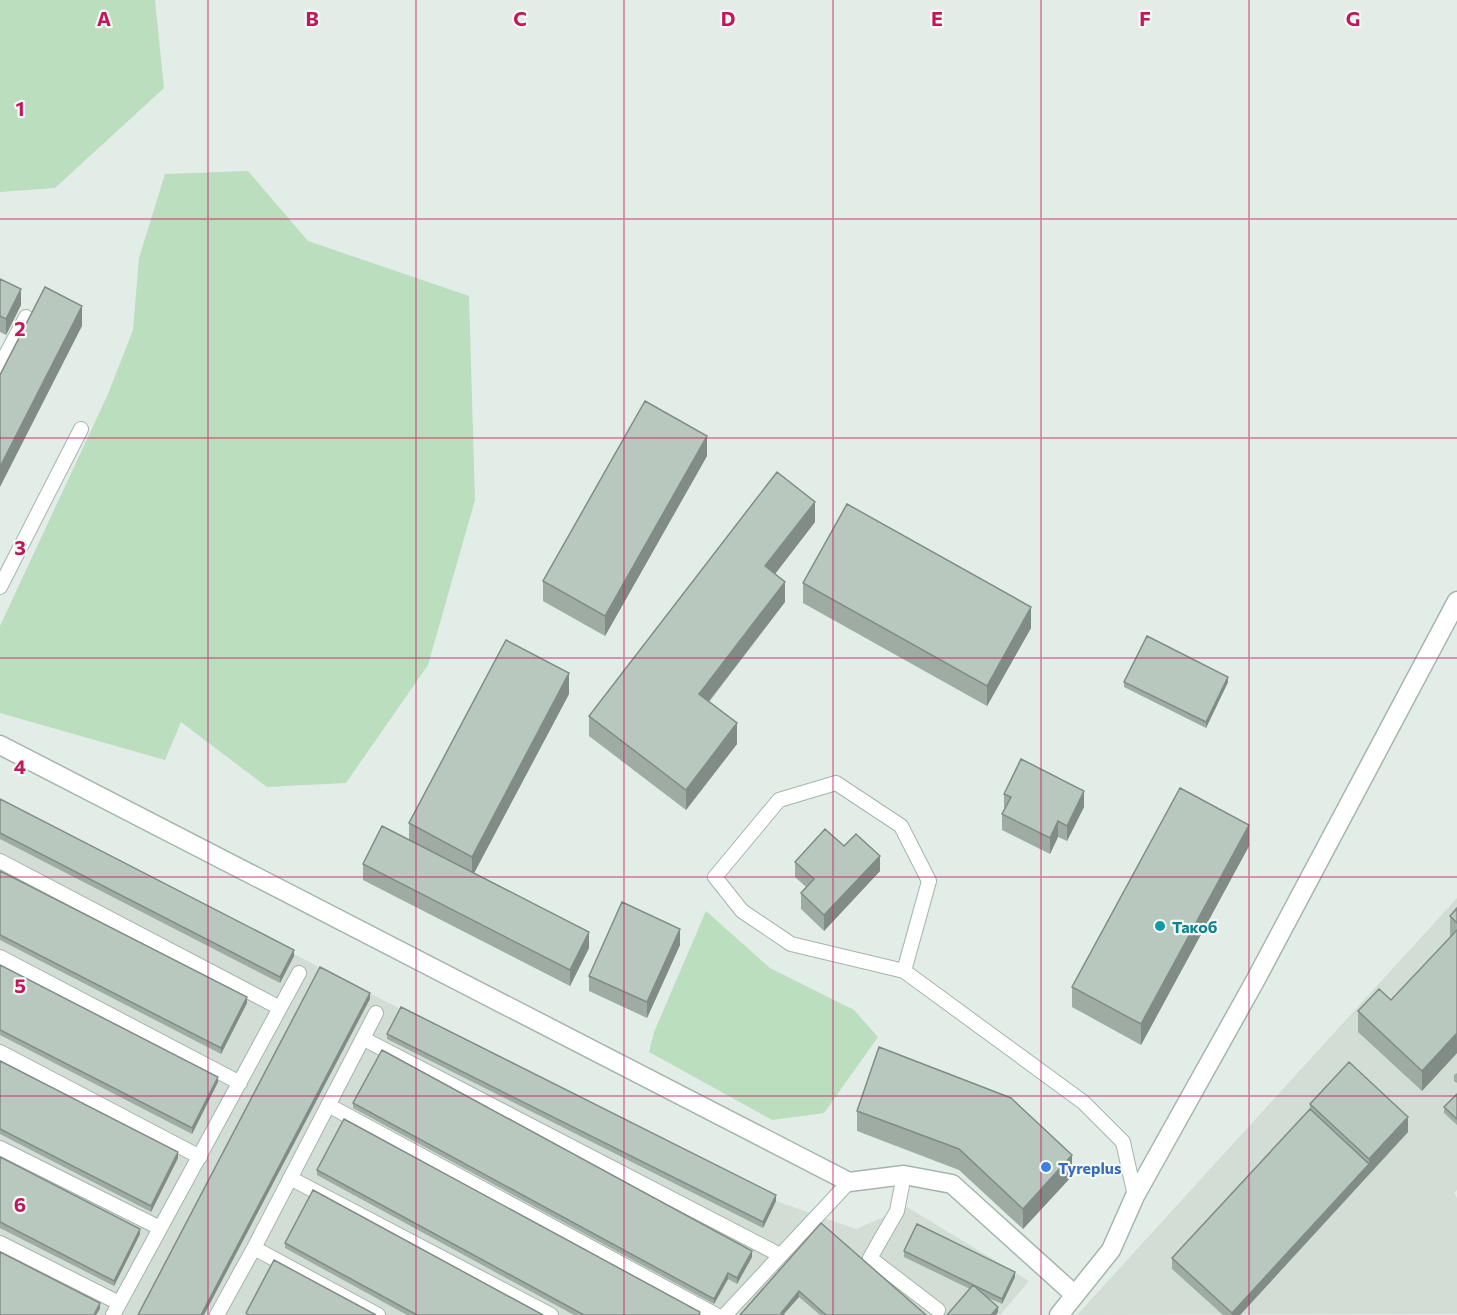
<svg xmlns="http://www.w3.org/2000/svg" width="1457" height="1315" viewBox="0 0 1457 1315" font-family="Commissioner,sans-serif">
	<style>
		.built { fill: #d1ddd5 }
		.green { fill: #bbdebe }
		.lines { fill: none; stroke-linecap: round; stroke-linejoin: round }
		.service-casing { stroke: #a5b5ad; stroke-width: 16 }
		.minor-casing { stroke: #a5b5ad; stroke-width: 21 }
		.service { stroke: #fff; stroke-width: 14 }
		.minor { stroke: #fff; stroke-width: 18 }
		.wall { fill: #9eaca4 }
		.shaded-wall { fill: #818c86 }
		.building { fill: #b8c8bf; stroke: #818c86; stroke-width: 1.5 }
		.grid { fill: none; stroke: #c2185b; stroke-width: 1.5; stroke-opacity: 0.55 }
		.culture-dot { fill: #0f9aa8; stroke: #f4f9f5; stroke-width: 2 }
		.shop-dot { fill: #3f7fe0; stroke: #f4f9f5; stroke-width: 2 }
		.labels { text-anchor: middle; dominant-baseline: central; stroke-width: 4.5; stroke-linejoin: round; paint-order: stroke }
		.culture-label { font-size: 16px; font-weight: bold; fill: #0d838f; stroke: #f4f9f5; text-anchor: start }
		.shop-label { font-size: 16px; font-weight: bold; fill: #366cbe; stroke: #f4f9f5; text-anchor: start }
		.grid-label { font-size: 20px; text-anchor: middle; font-weight: bold; fill: #c2185b; stroke: #f4f9f5; stroke-width: 4.5; stroke-linejoin: round; paint-order: stroke }
	</style>
	<rect width="100%" height="100%" fill="#e3ede7"/>
	<path class="built" d="M0,801L346,981L776,1201L856,1229L907,1207L1029,1281L1000,1315H0Z
		M1457,898V1190L1454,1193L1457,1198V1314L1077,1315Z"/>
	<path class="green" d="M0,0H155L164,88L55,188L0,192Z
		M248,171L308,241L469,296L475,500L428,665L346,783L267,787L181,722L165,760L0,713V626L108,394L133,330L139,258L165,174Z
		M706,911L770,968L854,1010L878,1037L824,1113L772,1120L649,1052L654,1032Z"/>
	<g class="lines">
		<g class="service-casing">
			<path id="service" d="M0,366L26,317
				M0,587L81,429
				M0,861L280,1008
				M0,957L240,1083
				M904,971L929,881L901,826L836,783L779,800L715,877L742,911L791,944L904,971L1083,1102L1123,1142L1135,1196
				M364,1039L780,1255
				M0,1052L200,1157
				M328,1105L716,1315
				M0,1148L160,1228
				M904,1175L897,1211L870,1258L938,1310
				M290,1178L551,1315
				M0,1243L119,1303
				M254,1248L378,1315
				M113,1315L299,973
				M217,1315L254,1248L376,1013
				M725,1315L849,1182"/>
		</g>
		<g class="minor-casing">
			<path id="minor" d="M0,745L849,1182L904,1175L952,1184L1075,1295
				M1059,1315L1111,1250L1135,1196L1255,981L1457,601"/>
		</g>
		<use href="#service" class="service"/>
		<use href="#minor" class="minor"/>
	</g>
	<path class="wall" d="M0,279L21,305L6,335L0,332Z
		M707,456L605,636L543,601V581Z
		M815,522L775,574L785,602L709,702L737,744L686,810L589,736V716Z
		M803,583L1031,628L987,706L803,603Z
		M1124,682H1228L1206,728L1124,687Z
		M569,694L474,873L589,948L570,986L363,880V864L409,840V823Z
		M1004,794L1084,807L1067,841L1058,837L1050,854L1002,830V814L1004,810Z
		M0,799L294,956L280,983L0,839Z
		M844,846L880,871L824,931L801,909V893L806,887L795,877V862Z
		M1249,846L1141,1045L1072,1007V987Z
		M0,871L247,1003L221,1054L0,940Z
		M1457,908V1053L1422,1091L1358,1032V1011L1391,1000L1450,937V916Z
		M680,945L647,1018L589,991V976Z
		M0,965L218,1082L192,1134L0,1035Z
		M387,1034L776,1201L763,1228L387,1039Z
		M0,1061L178,1158L151,1212L0,1134Z
		M1457,1073V1083L1454,1081V1075Z
		M1457,1094V1125L1444,1113V1107Z
		M353,1103L752,1257L737,1284L728,1279L714,1304L353,1108Z
		M1310,1104L1408,1132L1240,1315H1223L1172,1269V1258L1310,1109Z
		M857,1111L1072,1176L1023,1229L959,1170L857,1131Z
		M0,1157L140,1234L114,1286L0,1228Z
		M317,1170L700,1315H574L317,1175Z
		M821,1223L926,1315H820L799,1297L783,1315Z
		M285,1243L543,1315H407L285,1248Z
		M904,1251L1015,1277L1002,1304L986,1297L998,1312L970,1289L904,1257Z"/>
	<path class="shaded-wall" d="M21,289V305L6,335V319Z
		M82,306V326L0,487V467Z
		M707,436V456L605,636V616Z
		M815,502V522L765,587V566Z
		M785,582V602L699,714V694Z
		M1031,607V628L987,706V686Z
		M569,673V694L472,877V857Z
		M1228,677V682L1206,728V722Z
		M737,723V744L686,810V790Z
		M1084,791V807L1067,841V826Z
		M1058,821V837L1050,854V838Z
		M1249,825V846L1141,1045V1024Z
		M880,856V871L824,931V915Z
		M680,929V945L647,1018V1002Z
		M589,932V948L570,986V970Z
		M294,950V956L280,983V977Z
		M370,993V999L204,1315H201Z
		M247,997V1003L221,1054V1048Z
		M1457,1033V1053L1422,1091V1071Z
		M218,1077V1082L192,1134V1128Z
		M1408,1117V1132L1240,1315H1232V1313L1369,1164V1159Z
		M178,1152V1158L151,1212V1206Z
		M1072,1155V1176L1023,1229V1209Z
		M776,1195V1201L763,1228V1222Z
		M140,1229V1234L114,1286V1281Z
		M752,1251V1257L737,1284V1278Z
		M1015,1272V1277L1002,1304V1299Z
		M728,1273V1279L714,1304V1299Z
		M799,1291V1297L783,1315L781,1313Z
		M100,1303V1309L96,1315H94Z
		M998,1307V1312L996,1315H991Z"/>
	<path class="building" d="M0,279L21,289L6,319L0,316Z
		M45,287L82,306L0,467V375Z
		M645,401L707,436L605,616L543,581Z
		M777,472L815,502L765,566L785,582L699,694L737,723L686,790L589,716Z
		M847,504L1031,607L987,686L803,583Z
		M1147,636L1228,677L1206,722L1124,682Z
		M506,640L569,673L472,857L409,823Z
		M1021,759L1084,791L1067,826L1058,821L1050,838L1002,814L1011,797L1004,794Z
		M1180,788L1249,825L1141,1024L1072,987Z
		M0,799L294,950L280,977L0,833Z
		M382,826L589,932L570,970L363,864Z
		M825,829L844,846L856,834L880,856L824,915L801,893L814,879L795,862Z
		M0,871L247,997L221,1048L0,935Z
		M622,902L680,929L647,1002L589,976Z
		M1457,908V923L1450,916Z
		M1457,930V1033L1422,1071L1358,1011L1379,989L1391,1000Z
		M0,965L218,1077L192,1128L0,1030Z
		M320,967L370,993L201,1315H138Z
		M401,1007L776,1195L763,1222L387,1034Z
		M879,1047L1011,1098L1072,1155L1023,1209L959,1149L857,1111Z
		M382,1050L752,1251L737,1278L728,1273L714,1299L353,1103Z
		M0,1061L178,1152L151,1206L0,1129Z
		M1349,1062L1408,1117L1369,1159L1310,1104Z
		M1457,1094V1119L1444,1107Z
		M1310,1109L1369,1164L1232,1313L1172,1258Z
		M344,1119L700,1312L699,1315H584L317,1170Z
		M0,1157L140,1229L114,1281L0,1222Z
		M313,1190L543,1315H417L285,1243Z
		M821,1223L926,1315H826L799,1291L781,1313L784,1315H740Z
		M917,1224L1015,1272L1002,1299L904,1251Z
		M0,1252L100,1303L94,1315H0Z
		M274,1260L376,1315H249L246,1313Z
		M973,1285L998,1307L991,1315H947Z"/>
	<path class="grid" d="M208,0V1315M416,0V1315M624,0V1315M833,0V1315M1041,0V1315M1249,0V1315M0,219H1457M0,438H1457M0,658H1457M0,877H1457M0,1096H1457"/>
	<circle class="culture-dot" cx="1160" cy="926" r="6"/>
	<circle class="shop-dot" cx="1046" cy="1167" r="6"/>
	<g class="labels">
		<g class="culture-label">
			<text x="1172" y="926">Такоб</text>
		</g>
		<g class="shop-label">
			<text x="1058" y="1167">Tyreplus</text>
		</g>
	</g>
	<g class="grid-label">
		<text x="104" y="26">A</text>
		<text x="312" y="26">B</text>
		<text x="520" y="26">C</text>
		<text x="728" y="26">D</text>
		<text x="937" y="26">E</text>
		<text x="1145" y="26">F</text>
		<text x="1353" y="26">G</text>
		<text x="20" y="116">1</text>
		<text x="20" y="336">2</text>
		<text x="20" y="555">3</text>
		<text x="20" y="774">4</text>
		<text x="20" y="993">5</text>
		<text x="20" y="1212">6</text>
	</g>
</svg>
